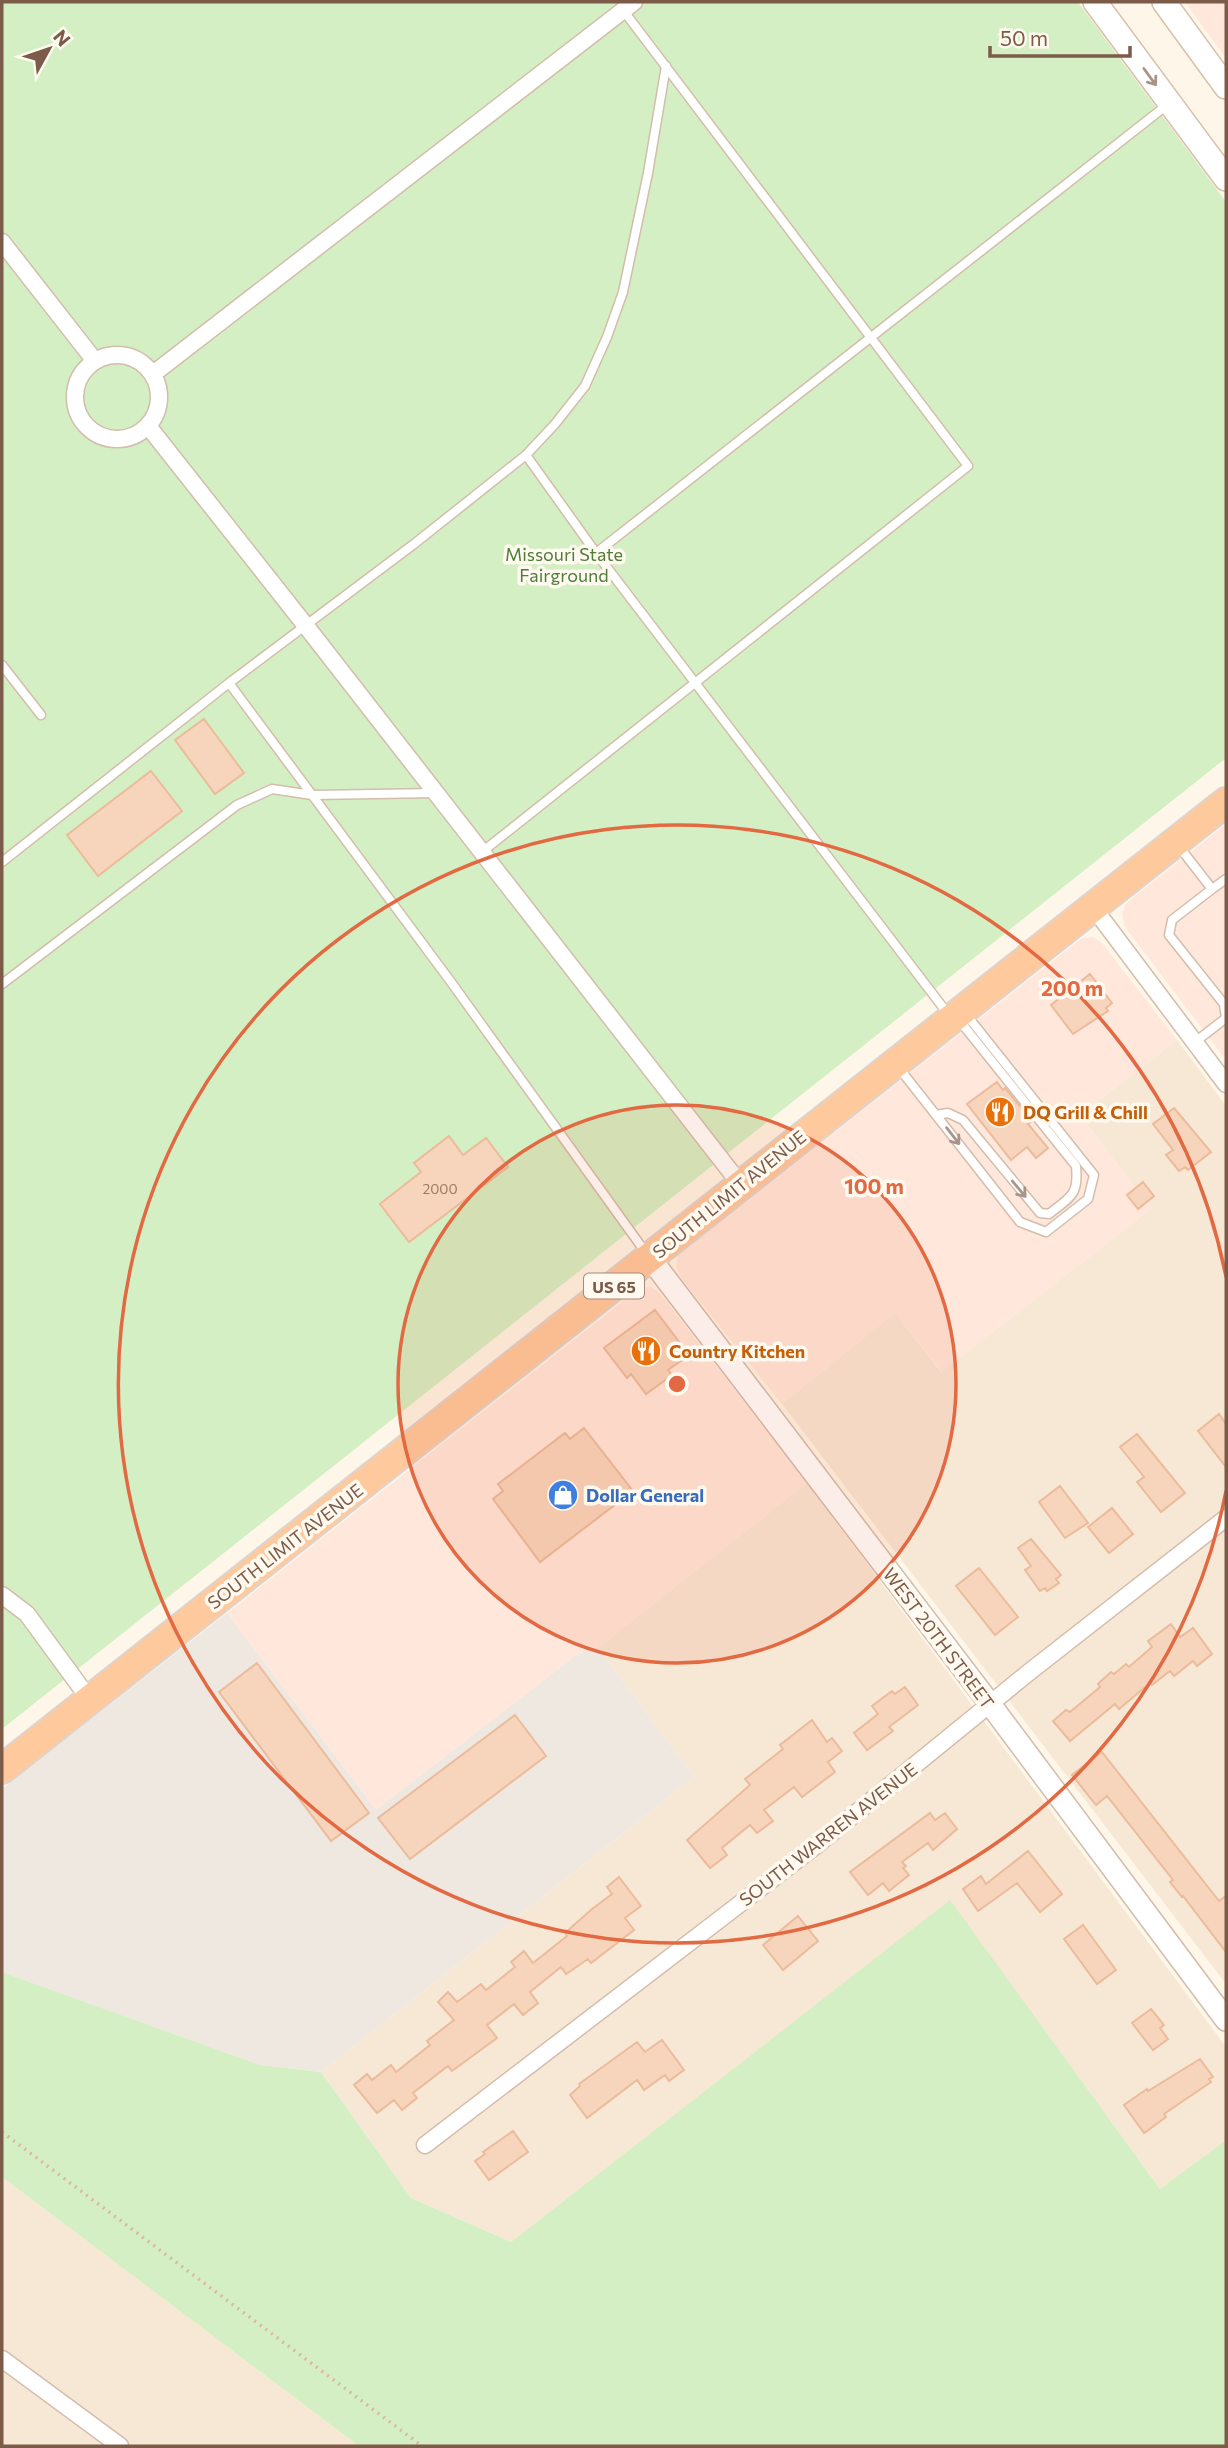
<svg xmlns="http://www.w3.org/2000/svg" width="1228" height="2448" viewBox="0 0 1228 2448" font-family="Commissioner,sans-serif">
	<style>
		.residential { fill: #f7e8d5 }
		.commercial { fill: #ffe7db }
		.industrial { fill: #efe8e1 }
		.green { fill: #d4efc4 }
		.building { fill: #f7d5bc; stroke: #ebbb9b; stroke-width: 2 }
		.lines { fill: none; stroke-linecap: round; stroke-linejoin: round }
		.service-casing { stroke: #d3bdab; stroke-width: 11 }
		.minor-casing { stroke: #d3bdab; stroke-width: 19 }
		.tertiary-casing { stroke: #d3bdab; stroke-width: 24 }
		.secondary-casing { stroke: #d9c0ab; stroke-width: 26 }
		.trunk-casing { stroke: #ddd4cf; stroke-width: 32 }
		.path { stroke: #ddb89e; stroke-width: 3.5; stroke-dasharray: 2 5; stroke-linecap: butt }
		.service { stroke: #fff; stroke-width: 8 }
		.minor { stroke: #fff; stroke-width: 16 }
		.tertiary { stroke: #fff; stroke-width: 21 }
		.secondary { stroke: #fff; stroke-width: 23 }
		.trunk { stroke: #fec99c; stroke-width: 28 }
		.oneway { stroke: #aa9488 }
		.ring { fill: none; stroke: #e26942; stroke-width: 3.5 }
		.labels { text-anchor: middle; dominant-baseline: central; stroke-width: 7; stroke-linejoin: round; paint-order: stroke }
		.number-label { font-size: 14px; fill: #9b7a65 }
		.shield { fill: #fff9f0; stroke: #a38a7a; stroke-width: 2 }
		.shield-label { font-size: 16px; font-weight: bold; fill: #7c5b48 }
		.park-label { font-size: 18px; fill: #4e7d3c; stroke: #fff9f0 }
		.food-label { font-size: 18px; font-weight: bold; fill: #c56008; stroke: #fff9f0; text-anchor: start }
		.street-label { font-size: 18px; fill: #7c5b48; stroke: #fff9f0 }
		.shop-label { font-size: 18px; font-weight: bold; fill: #366cbe; stroke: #fff9f0; text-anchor: start }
		.centre { fill: #e26942; stroke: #fff9f0; stroke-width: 3.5 }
		.ring-label { font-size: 21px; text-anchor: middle; font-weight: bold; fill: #e26942; stroke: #fff9f0; stroke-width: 7; stroke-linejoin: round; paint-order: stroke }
	</style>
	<rect width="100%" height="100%" fill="#fef6e8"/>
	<path class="residential" d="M1177,1040L1226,1106V1984L782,1404L895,1313L941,1372L1151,1209L1080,1115Z
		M807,1483L1226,2047V2140L1160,2189L950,1901L511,2242L411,2198L321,2072L694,1777L598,1648Z
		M2,2177L359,2446H2Z"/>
	<path class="commercial" d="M1185,2H1226V58Z
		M1226,824V1060L1125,927L1122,914L1126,903Z
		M1093,937L1101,942L1177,1040L1080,1115L1152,1209L942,1372L895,1313L782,1404L682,1279L676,1267L678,1255L1082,938Z
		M641,1287H651L659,1292L807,1483L598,1648L576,1655L376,1810L227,1613Z"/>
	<path class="industrial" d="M227,1613L376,1810L576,1655L598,1648L694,1777L321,2072L260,2065L2,1972V1789Z"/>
	<path class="green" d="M2,2H1078L1226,202V758L2,1729Z
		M950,1900L1160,2189L1226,2140V2446H359L2,2177V1972L260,2065L321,2072L411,2198L511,2242Z"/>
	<path class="building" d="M204,719L244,773L215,794L175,740Z
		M151,771L182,811L98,876L67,835Z
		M1090,974L1112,1003L1106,1008L1108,1011L1073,1034L1051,1005Z
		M997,1082L1003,1090L1005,1088L1032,1121L1028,1124L1048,1148L1036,1158L1027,1147L1011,1160L967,1104Z
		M1174,1108L1211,1152L1188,1170L1185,1167L1179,1171L1166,1155L1173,1150L1153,1124Z
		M449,1136L463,1155L486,1138L508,1167L409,1242L380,1204L421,1172L414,1163Z
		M1143,1182L1154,1196L1138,1209L1127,1195Z
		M655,1310L689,1355L668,1370L672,1375L646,1394L631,1374L627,1378L604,1348Z
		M1219,1414L1226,1424V1467L1198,1431Z
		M584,1428L633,1491L540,1562L493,1499L503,1491L498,1484L565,1433L570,1439Z
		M1137,1434L1185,1493L1161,1512L1137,1482L1144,1477L1120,1447Z
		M1060,1486L1088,1523L1065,1538L1039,1502Z
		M1112,1508L1133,1534L1109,1553L1088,1527Z
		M1031,1539L1061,1575L1056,1579L1059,1583L1047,1591L1045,1588L1040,1591L1025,1570L1031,1566L1018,1548Z
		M979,1568L1018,1617L995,1635L956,1586Z
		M1171,1624L1180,1637L1193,1628L1212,1654L1197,1666L1193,1661L1174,1676L1170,1671L1152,1685L1150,1683L1119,1709L1115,1704L1070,1741L1053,1721L1066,1710L1070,1712L1100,1687L1098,1684L1111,1672L1114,1674L1126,1664L1129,1667L1152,1647L1148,1641Z
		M257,1663L369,1813L331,1841L219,1692Z
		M905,1687L918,1705L889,1727L893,1731L867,1750L854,1733L878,1714L872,1706L892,1691L895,1694Z
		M515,1715L546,1756L410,1859L378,1818Z
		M812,1720L827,1742L832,1738L842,1751L828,1762L835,1772L802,1797L794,1787L764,1810L773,1821L757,1833L750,1825L722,1848L727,1855L710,1868L687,1840L750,1785L745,1779L783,1749L780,1745Z
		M1102,1752L1219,1901L1226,1896V1952L1183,1896L1182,1897L1170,1882L1173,1880L1107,1796L1096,1805L1072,1775Z
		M930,1813L935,1820L945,1813L957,1829L933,1850L928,1843L902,1862L906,1866L903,1868L909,1875L889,1891L883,1883L868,1895L850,1872Z
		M1028,1851L1062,1894L1040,1912L1017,1883L978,1911L963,1889L981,1876L986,1884Z
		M619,1877L641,1906L625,1918L634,1930L591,1963L588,1959L566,1974L561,1967L530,1992L538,2003L523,2015L514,2004L487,2025L497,2038L452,2071L448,2066L413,2093L417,2098L402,2110L394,2100L377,2113L354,2085L367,2074L372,2080L391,2065L396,2072L430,2045L427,2041L454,2020L438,2002L448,1992L457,2002L481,1984L486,1990L515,1967L511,1962L524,1951L533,1963L567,1936L565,1933L592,1909L612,1894L607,1887Z
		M798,1916L818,1941L783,1970L763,1945Z
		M1083,1925L1116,1970L1097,1984L1064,1939Z
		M1151,2009L1164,2025L1160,2028L1168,2039L1153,2050L1132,2023Z
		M662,2040L684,2070L669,2081L665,2075L644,2090L637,2080L587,2118L570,2095L580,2086L579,2084L637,2042L645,2052Z
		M1200,2059L1213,2077L1209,2079L1211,2082L1164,2114L1166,2117L1144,2133L1124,2105L1147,2089L1148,2091Z
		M513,2131L528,2152L489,2180L475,2161L485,2154L483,2152Z"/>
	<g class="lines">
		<g class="service-casing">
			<path id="service" d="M526,455L596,553L948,1014
				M596,553L1167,105
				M2,665L41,715
				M229,683L451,982L646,1253
				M1177,844L1212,889L1172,920L1169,935L1224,1004L1226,1018L1195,1042
				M482,852L968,466L623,10
				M2,862L229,683L414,544L526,455L555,424L585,386L607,337L623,292L648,173L666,66
				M1212,889L1226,879
				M2,984L237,805L272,789L312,795L435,793
				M899,1068L1020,1222L1046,1232L1088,1199L1094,1175L965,1013
				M936,1115L948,1113L963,1120L1040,1213L1049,1214C1070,1197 1079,1196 1076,1166L959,1020"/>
		</g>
		<g class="minor-casing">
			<path id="minor" d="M2,242L95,361
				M75 397a42 42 0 1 1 84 0a42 42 0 1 1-84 0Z
				M153,374L634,2
				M148,426L306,626L741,1185
				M1093,907L1226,1084
				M2,1595L27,1614L90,1700
				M425,2145L818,1844L1028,1673L1226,1518
				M2,2359L120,2446"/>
		</g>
		<g class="tertiary-casing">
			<path id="tertiary" d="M650,1258L990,1704L1226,2020"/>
		</g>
		<g class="secondary-casing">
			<path id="secondary" d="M1095,2L1226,179
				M1164,2L1226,87"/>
		</g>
		<g class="trunk-casing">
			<path id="trunk" d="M2,1769L1226,802"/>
		</g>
		<path class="path" d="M2,2132L422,2446"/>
		<use href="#service" class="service"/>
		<use href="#minor" class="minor"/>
		<use href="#tertiary" class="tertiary"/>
		<use href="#secondary" class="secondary"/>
		<use href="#trunk" class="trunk"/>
	</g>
	<defs><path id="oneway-shaft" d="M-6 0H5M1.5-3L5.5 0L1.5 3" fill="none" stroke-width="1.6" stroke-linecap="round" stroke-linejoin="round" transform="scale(1.75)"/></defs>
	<g class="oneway">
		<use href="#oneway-shaft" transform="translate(1150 77) rotate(54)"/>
		<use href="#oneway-shaft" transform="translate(953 1136) rotate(52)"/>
		<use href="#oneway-shaft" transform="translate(1019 1189) rotate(50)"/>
	</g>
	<circle cx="677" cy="1384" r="279" fill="#e26942" fill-opacity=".12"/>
	<g class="ring">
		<circle cx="677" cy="1384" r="279"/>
		<path d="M1226 1491A559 559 0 1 1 1226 1277"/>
	</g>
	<defs>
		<g id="restaurant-disc" transform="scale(1.575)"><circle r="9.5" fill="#e8710a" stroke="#fff9f0"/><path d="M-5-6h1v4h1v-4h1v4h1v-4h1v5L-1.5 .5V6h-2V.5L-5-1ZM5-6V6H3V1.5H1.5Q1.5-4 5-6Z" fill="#fff"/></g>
		<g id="shop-disc" transform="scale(1.575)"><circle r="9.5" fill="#3f7fe0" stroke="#fff9f0"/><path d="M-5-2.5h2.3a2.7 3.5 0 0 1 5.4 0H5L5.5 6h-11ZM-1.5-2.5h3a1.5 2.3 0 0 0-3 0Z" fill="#fff"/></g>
	</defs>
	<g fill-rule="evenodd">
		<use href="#restaurant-disc" x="1000" y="1112"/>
		<use href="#restaurant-disc" x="646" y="1351"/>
		<use href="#shop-disc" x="563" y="1495"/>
	</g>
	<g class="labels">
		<g class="number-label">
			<text x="440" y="1188">2000</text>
		</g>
		<rect class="shield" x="584" y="1273.5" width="60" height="25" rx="5"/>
		<g class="shield-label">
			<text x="614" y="1286">US 65</text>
		</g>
		<g class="park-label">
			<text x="564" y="554">Missouri State<tspan x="564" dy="21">Fairground</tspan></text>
		</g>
		<g class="food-label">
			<text x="1023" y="1112">DQ Grill &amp; Chill</text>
			<text x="669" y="1351">Country Kitchen</text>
		</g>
		<g class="street-label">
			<text transform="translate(729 1194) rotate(-39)">SOUTH LIMIT AVENUE</text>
			<text transform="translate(285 1546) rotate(-38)">SOUTH LIMIT AVENUE</text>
			<text transform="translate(939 1638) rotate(53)">WEST 20TH STREET</text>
			<text transform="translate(828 1834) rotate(-38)">SOUTH WARREN AVENUE</text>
		</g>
		<g class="shop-label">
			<text x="586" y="1495">Dollar General</text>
		</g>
	</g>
	<circle cx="677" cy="1384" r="10" class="centre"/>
	<g class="ring-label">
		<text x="1072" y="996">200 m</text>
		<text x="874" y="1194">100 m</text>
	</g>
	<rect width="1228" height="2448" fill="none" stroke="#7c5b48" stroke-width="7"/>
	<g transform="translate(49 49) rotate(50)" stroke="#fff9f0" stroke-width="5" paint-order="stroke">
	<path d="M0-5L12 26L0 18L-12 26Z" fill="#7c5b48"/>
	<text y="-10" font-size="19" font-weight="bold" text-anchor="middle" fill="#7c5b48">N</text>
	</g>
	<path d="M990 46v10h140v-10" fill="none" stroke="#7c5b48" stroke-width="3.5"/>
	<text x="1000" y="46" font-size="21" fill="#7c5b48" stroke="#fff9f0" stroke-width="5" paint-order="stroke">50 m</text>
</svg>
